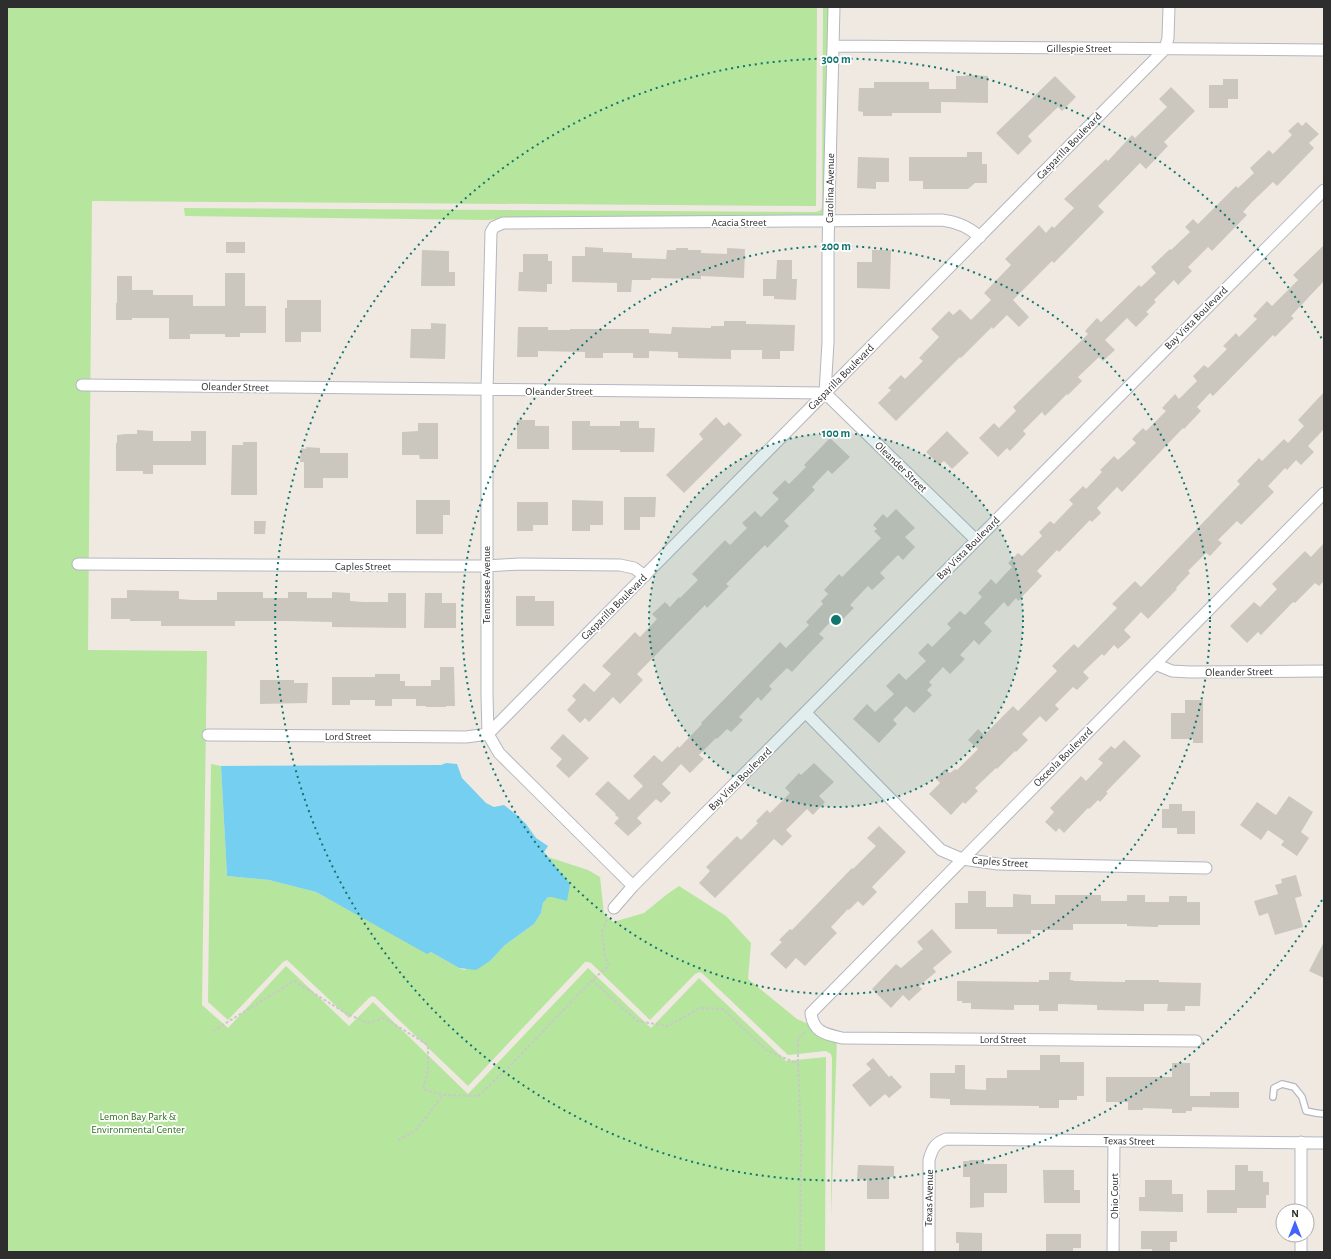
<svg xmlns="http://www.w3.org/2000/svg" width="1331" height="1259" viewBox="0 0 1331 1259" font-family="'Alegreya Sans',sans-serif">
	<style>
		.green { fill: #b6e59e }
		.water { fill: #75cff0 }
		.building { fill: #cbc7bf }
		.lines { fill: none; stroke-linecap: round; stroke-linejoin: round }
		.service-casing { stroke: #b4b7c1; stroke-width: 8 }
		.minor-casing { stroke: #b4b7c1; stroke-width: 13 }
		.path { stroke: #c9c9c9; stroke-width: 2; stroke-dasharray: 3 2; stroke-linecap: butt }
		.service { stroke: #fff; stroke-width: 5.5 }
		.minor { stroke: #fff; stroke-width: 11 }
		.ring { fill: none; stroke: #0f766e; stroke-width: 2; stroke-dasharray: 2 4 }
		.labels { text-anchor: middle; dominant-baseline: central; stroke-width: 3.5; stroke-linejoin: round; paint-order: stroke }
		.street-label { font-size: 11px; fill: #2e2e2e; stroke: #fff }
		.park-label { font-size: 11px; fill: #2c6e1b; stroke: #fff }
		.centre { fill: #0f766e; stroke: #fff; stroke-width: 2 }
		.ring-label { font-size: 12px; text-anchor: middle; font-weight: bold; fill: #0f766e; stroke: #fff; stroke-width: 3.5; stroke-linejoin: round; paint-order: stroke }
	</style>
	<rect width="100%" height="100%" fill="#efe9e1"/>
	<path class="green" d="M7,7H817L816,206L92,201L88,650L207,651L202,1005L228,1028L286,966L349,1026L373,1002L468,1094L588,968L651,1028L699,978L786,1061L826,1057L825,1252H7Z
		M823,7H836L834,220L504,218L489,220L185,216L184,208L816,212L821,210L822,206Z
		M211,764L221,766L227,876L269,880L316,892L427,953L431,952L459,968L464,970L490,961L505,945L534,924L541,913L543,903L548,897H552L560,872L548,857L588,870L600,877L604,914L613,922L644,913L666,895L679,886L726,916L751,943L748,979L797,1019L837,1037L831,1217L832,1058L831,1054L826,1051L788,1055L703,974L700,972L695,974L650,1020L591,963L588,962H585L468,1086L375,997L372,996L369,998L349,1018L287,960L283,962L228,1020L208,1002Z"/>
	<path class="water" d="M446,763L457,764L462,778L486,803L494,807L504,805L518,816L526,824L536,838L548,846L544,852L570,884L567,901L552,897H548L543,903L541,913L534,924L505,945L490,961L476,970L459,968L431,952L427,954L316,892L269,880L227,876L221,766L441,765Z"/>
	<path class="building" d="M966,75L988,76V103L941,102V113H892V116H863V112L858,111L859,88H874V82H929V89H956V76H966Z
		M1055,76L1076,97L1062,111L1058,107L1028,136L1032,141L1018,155L996,133Z
		M1223,79H1238V99H1228V108H1209V85H1223Z
		M1171,87L1195,111L1164,142L1168,146L1146,169L1140,163L1098,206L1104,212L1054,263L1052,261L1013,300L1029,317L1019,327L1007,315L993,329L992,327L961,358L960,357L896,421L878,403L891,390L888,388L901,375L905,379L923,361L919,358L939,337L931,329L949,311L953,315L960,309L971,320L991,300L984,293L1011,265L1005,259L1039,225L1046,233L1052,226L1054,228L1074,208L1064,199L1106,159L1108,161L1132,135L1135,138L1167,107L1159,99Z
		M1298,122L1302,126L1306,122L1319,134L1309,143L1314,148L1277,186L1273,182L1252,202L1243,212L1247,215L1212,251L1208,247L1188,267L1192,271L1178,285L1174,280L1154,300L1156,302L1146,312L1149,314L1136,327L1127,318L1105,340L1115,350L1103,361L1099,357L1078,377L1082,381L1068,395L1067,394L1045,416L1042,412L1023,431L1026,434L1010,451L1007,448L998,457L979,438L994,423L999,428L1016,411L1013,407L1088,334L1085,331L1097,318L1101,322L1139,285L1141,287L1156,273L1151,267L1170,249L1171,250L1190,232L1185,227L1193,219L1198,224L1236,186L1238,188L1254,173L1250,168L1269,150L1273,154L1292,135L1288,131Z
		M967,152H982V164H987V183H975L968,189H923V181H909V157H967Z
		M858,157L889,158V182H876V189L857,188Z
		M226,242H245V253H226Z
		M1324,245V281L1291,316L1294,318L1275,337L1273,335L1213,396L1210,393L1197,407L1201,411L1184,429L1183,428L1122,492L1117,487L1097,508L1101,513L1092,522L1090,520L1059,552L1057,550L1037,571L1042,576L1018,601L1016,598L1008,607L1004,602L984,623L992,631L979,645L974,640L960,655L965,659L950,674L943,667L929,682L932,685L927,690L932,695L914,713L906,706L893,720L897,724L879,743L853,719L867,704L875,712L894,694L886,686L899,673L906,680L926,661L918,653L928,643L932,647L951,628L947,624L960,611L965,615L982,597L978,593L991,579L996,584L1012,567L1008,563L1018,553L1022,556L1042,536L1039,532L1050,521L1054,524L1073,504L1069,500L1083,486L1086,489L1102,472L1100,470L1114,456L1118,460L1136,443L1132,439L1143,428L1146,431L1166,411L1162,408L1175,394L1179,399L1197,381L1193,376L1204,365L1208,368L1227,349L1223,346L1236,333L1239,337L1257,319L1253,316L1267,301L1272,306L1298,280L1293,275Z
		M585,247L603,248V252L632,253V258L666,259L667,250H676V248H688V250H701V253L727,254V248L745,249L744,278L701,276V279L651,278V280H632L631,292H617V283L572,282V256H585Z
		M422,250L449,251V272H455V286H421Z
		M872,250H891L890,289L857,288V262H872Z
		M523,254H548V261H552V284H547V292L518,291L519,272H523Z
		M777,260H792V279H797L796,300L774,299V296H763V279H776Z
		M225,273H245V306H266V333H240V337H225V334H190V339H169V318H132V320H116V303H117V276H132V290H153V295H193V306H225Z
		M287,300H321V332H301V342H285V308H287Z
		M724,321H746V324L795,325L794,351H780V359H762V350H731V359L678,358V352L649,351V358H633V353H603V358H585V352L538,351V357H517L518,327H548V330H570V329H649V333L671,334L672,327L711,328V326H724Z
		M431,323L446,324L445,359L410,358L411,329H431Z
		M1324,392V429L1308,446L1314,452L1301,465L1296,460L1287,470L1285,468L1268,486L1274,492L1241,525L1237,521L1218,540L1222,543L1210,556L1206,553L1188,571L1190,573L1176,588L1177,589L1148,619L1141,612L1124,630L1131,637L1118,649L1114,645L1104,656L1102,654L1083,672L1089,678L1077,690L1073,687L1055,705L1059,709L1046,722L1040,716L1022,734L1028,740L1016,752L1015,751L997,769L996,768L975,788L978,791L965,804L963,802L951,815L929,794L940,783L936,779L945,769L950,773L955,769L957,770L978,749L968,740L978,729L984,735L1013,706L1018,711L1057,671L1052,666L1074,644L1078,648L1117,608L1112,604L1135,581L1141,587L1240,484L1237,481L1259,458L1262,461L1284,439L1288,443L1304,426L1298,420Z
		M716,417L724,426L729,422L742,435L684,493L666,475L703,439L699,434Z
		M517,420H535V426H549V449H517Z
		M572,421H590V426H620V421H639V428H655L654,452H620V450H572Z
		M418,423H438V459H420L419,455H402V432L418,431Z
		M137,430L153,431V441H191V431H206V465H153V474H143V471H116V443H117V435L125,434H137Z
		M947,431L969,453L952,469L944,461L939,465L926,452Z
		M830,438L850,457L832,474L828,470L812,487L815,490L784,521L789,526L767,548L765,545L726,584L729,586L707,608L705,605L637,674L643,680L620,704L613,697L589,722L585,718L580,723L567,710L576,700L572,696L584,683L594,692L611,674L602,666L635,632L640,637L657,619L652,614L665,602L670,607L679,597L680,598L698,580L692,574L725,540L730,545L747,528L742,523L755,511L761,517L779,499L772,493L785,480L789,484L806,467L804,465Z
		M243,442H257V495H231L232,445H243Z
		M306,447L320,448V453H348V478H323V488H304V462H300L301,448L306,449Z
		M624,497H656L655,517H640V530H624Z
		M416,500H450V515H443V534H416Z
		M572,500L603,501V525H590V531H572Z
		M517,502H548V525H533V531H517Z
		M896,509L915,528L905,537L915,547L903,560L898,555L880,573L885,578L872,590L868,586L850,605L854,608L841,621L836,616L819,634L824,638L804,659L792,672L787,668L769,686L772,689L761,701L758,697L739,717L743,720L731,732L727,729L717,739L716,738L699,755L704,759L690,773L681,764L662,784L671,793L661,803L656,799L637,818L642,823L628,836L614,823L619,818L615,815L616,814L595,794L608,781L629,800L643,786L633,776L654,755L662,762L678,746L679,748L702,724L701,723L780,642L786,648L809,625L806,622L823,604L821,601L828,594L824,590L839,574L842,577L881,538L874,531L877,529L873,525L883,514L887,518Z
		M254,521H266L265,534H254Z
		M1324,543V581L1319,586L1315,583L1295,603L1293,602L1261,635L1258,632L1247,643L1230,626L1254,602L1260,607L1277,589L1272,584L1305,551L1311,557Z
		M127,590L179,591V599L192,600H217V592H263V598H288V592H307V598H332V592L350,593V601L363,602H388V593H406V628L332,627V622L288,621H235V626H161V621H130V619H111V598H127Z
		M425,593H442V603H456V628H424Z
		M516,596H535V601H554V626H516Z
		M440,667H454L455,706H446V707H426V706H416V699H392V706H375V700H350V705H332V677H375V674H400V681H405V686H431V680H440Z
		M260,680H294V683H308L307,703L260,704Z
		M1185,700H1203V743H1193V739H1171V713H1185Z
		M563,734L589,758L569,778L556,766L562,759L550,748Z
		M1124,740L1141,756L1106,792L1108,793L1100,802L1098,800L1089,809L1088,808L1064,833L1059,828L1056,832L1045,822L1054,812L1050,808L1081,776L1086,781L1103,763L1098,759L1111,746L1115,749Z
		M814,763L834,782L819,796L825,802L813,815L807,809L786,830L792,836L782,846L774,839L715,898L699,883L710,871L706,867L737,836L741,840L758,823L756,821L767,810L770,813L790,793L785,788L799,773L801,775Z
		M1289,796L1313,812L1301,832L1309,838L1297,856L1281,845L1284,841L1268,830L1261,840L1240,825L1257,802L1276,815Z
		M1169,804H1182V811H1195V834H1177V828H1162V809H1169Z
		M879,826L906,852L872,887L877,892L863,906L858,901L849,910L848,909L831,927L837,933L805,966L796,958L786,969L770,954L782,942L779,940L790,929L792,930L852,868L853,869L876,846L867,838Z
		M1296,875L1302,896L1295,898L1303,927L1275,935L1268,913L1259,916L1254,901L1278,894L1275,885L1282,883L1281,879Z
		M968,891H986V907H1013V894L1031,895V904H1055V895H1101V901H1127V895H1145V902H1169V896H1187V902H1200V925H1158V927L1127,926V924H1073V930H1031V934H997V929H955V903H968Z
		M932,929L952,952L933,968L936,972L919,986L922,989L909,1001L903,995L891,1008L872,989L896,964L901,968L923,949L917,942Z
		M1324,942V978L1309,971Z
		M1049,972H1071L1070,980H1073V981L1125,982V980H1159V982L1201,983L1200,1006H1185V1011H1167L1168,1004H1144V1011L1097,1010V1005L1058,1004V1011H1039V1005H1014V1010L971,1009V1003H962V1001H957V981L1039,982V980H1049Z
		M1040,1055H1060V1062H1084V1096H1077V1100H1059V1108H1039V1106L950,1105V1099L930,1098V1073H955V1065H965V1089L986,1090V1078H1007V1070H1040Z
		M873,1058L889,1077L891,1075L902,1087L889,1098L885,1094L870,1107L852,1085L871,1069L866,1064Z
		M1172,1063H1190V1096H1210V1092H1239V1108L1192,1107V1111H1186V1113H1172V1109L1143,1108V1110H1128V1102H1106V1077H1172Z
		M969,1160H984V1164H1007V1193H984V1207L970,1208V1177H963V1161H969Z
		M858,1165L894,1166V1177H889V1199H867V1180L857,1179Z
		M1235,1165H1248V1171H1263V1182H1269V1195H1266V1208H1237V1213H1207V1190H1235Z
		M1043,1170H1074V1190H1080V1203H1044Z
		M1145,1180H1172V1194H1183V1212L1139,1211V1197H1145Z
		M1141,1231H1177V1242H1170V1252H1152V1249H1141Z
		M956,1232L982,1233V1252H959V1243H956Z
		M1046,1234H1081V1248H1073V1252H1046Z"/>
	<g class="lines">
		<g class="service-casing">
			<path id="service" d="M1273,1097L1274,1088L1282,1084L1294,1087L1302,1097L1306,1111L1316,1113L1324,1114"/>
		</g>
		<g class="minor-casing">
			<path id="minor" d="M833,46L1324,50
				M82,385L825,393L976,540
				M825,393L828,342V248L834,7
				M78,564L455,566H486L519,564L620,565L634,568L645,576
				M1155,664L1172,671L1190,672L1324,671
				M806,713L941,850L962,859L998,864L1206,868
				M208,735L466,737L488,734L1165,49L1168,38L1169,7
				M633,886L499,753L488,734L487,695V390L491,232L494,227L503,223L942,220C958,222 969,227 980,237
				M614,908L633,886L1324,190
				M1196,1041L842,1038C825,1034 813,1032 811,1013L1324,493
				M1301,1211V1142
				M929,1252V1160C932,1149 935,1143 946,1139L1324,1143
				M1113,1252L1114,1141
				M1301,1252V1235"/>
		</g>
		<path class="path" d="M592,980L637,1021L668,1026L700,1008L723,1009L766,1050L798,1064
			M213,1031L294,981L344,1012L367,1023L384,1018L428,1045V1070L423,1089L443,1095
			M398,1140L415,1131L443,1095L478,1096L509,1067L592,980L609,966L605,957L602,931L608,918
			M800,1252L801,1138L798,1060V1038L806,1031"/>
		<use href="#service" class="service"/>
		<use href="#minor" class="minor"/>
	</g>
	<circle cx="836" cy="620" r="187" fill="#0f766e" fill-opacity=".12"/>
	<g class="ring">
		<circle cx="836" cy="620" r="187"/>
		<circle cx="836" cy="620" r="374"/>
		<path d="M1322 900A561 561 0 1 1 1322 339"/>
	</g>
	<g class="labels">
		<g class="street-label">
			<text x="1079" y="48">Gillespie Street</text>
			<text transform="translate(1069 146) rotate(-46)">Gasparilla Boulevard</text>
			<text transform="translate(830 188) rotate(-89)">Carolina Avenue</text>
			<text x="739" y="222">Acacia Street</text>
			<text transform="translate(1196 318) rotate(-45)">Bay Vista Boulevard</text>
			<text transform="translate(841 377) rotate(-45)">Gasparilla Boulevard</text>
			<text transform="translate(235 387) rotate(1)">Oleander Street</text>
			<text x="559" y="391">Oleander Street</text>
			<text transform="translate(901 467) rotate(44)">Oleander Street</text>
			<text transform="translate(968 548) rotate(-45)">Bay Vista Boulevard</text>
			<text x="363" y="566">Caples Street</text>
			<text transform="translate(486 585) rotate(-90)">Tennessee Avenue</text>
			<text transform="translate(614 607) rotate(-45)">Gasparilla Boulevard</text>
			<text transform="translate(1239 672) rotate(-1)">Oleander Street</text>
			<text x="348" y="736">Lord Street</text>
			<text transform="translate(1063 757) rotate(-45)">Osceola Boulevard</text>
			<text transform="translate(740 779) rotate(-45)">Bay Vista Boulevard</text>
			<text transform="translate(1000 862) rotate(4)">Caples Street</text>
			<text x="1003" y="1039">Lord Street</text>
			<text transform="translate(1129 1141) rotate(1)">Texas Street</text>
			<text transform="translate(1114 1196) rotate(-90)">Ohio Court</text>
			<text transform="translate(929 1198) rotate(-89)">Texas Avenue</text>
		</g>
		<g class="park-label">
			<text x="138" y="1116">Lemon Bay Park &amp;<tspan x="138" dy="13">Environmental Center</tspan></text>
		</g>
	</g>
	<circle cx="836" cy="620" r="6" class="centre"/>
	<g class="ring-label">
		<text x="836" y="63">300 m</text>
		<text x="836" y="250">200 m</text>
		<text x="836" y="437">100 m</text>
	</g>
	<rect width="1331" height="1259" fill="none" stroke="#2e2e2e" stroke-width="16"/>
	<g transform="translate(1295 1223)"><circle r="19" fill="#ffffff" stroke="#ababab"/>
	<path d="M0-3L7 15L0 10L-7 15Z" fill="#4264fb"/>
	<text y="-6" font-size="11" font-weight="bold" text-anchor="middle" fill="#2e2e2e">N</text>
	</g>
</svg>
